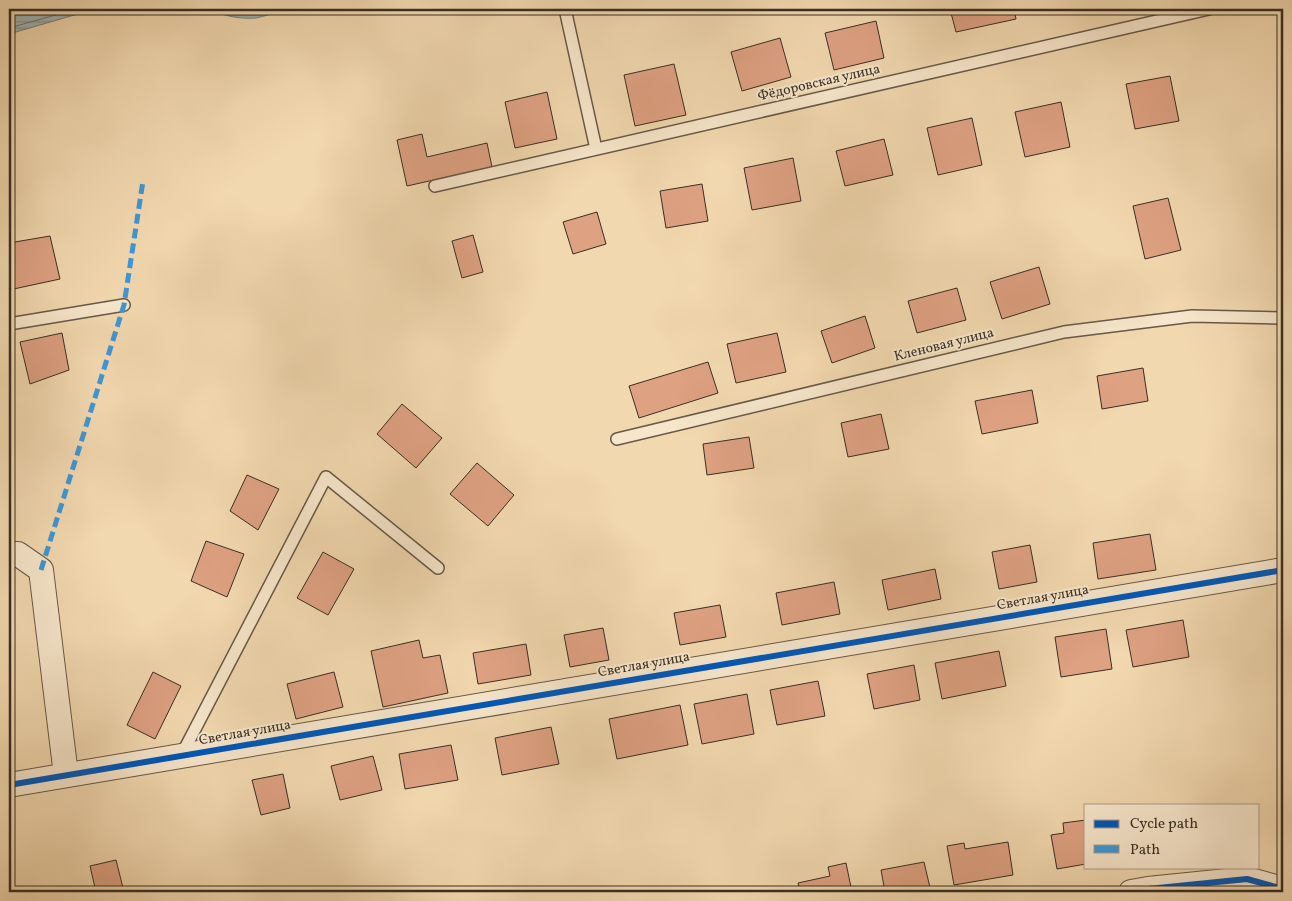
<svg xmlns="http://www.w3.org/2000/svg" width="1292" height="901" viewBox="0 0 1292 901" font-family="Vollkorn,serif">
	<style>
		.water { fill: url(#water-rules); stroke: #76817c }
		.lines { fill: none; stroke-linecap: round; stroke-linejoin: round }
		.shore { stroke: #6c736e; stroke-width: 1 }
		.building { fill: #dea182; stroke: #382f25 }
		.lane-casing { stroke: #665948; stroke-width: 14 }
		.street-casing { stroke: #665948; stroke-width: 26 }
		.lane { stroke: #f7e6cb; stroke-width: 11 }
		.street { stroke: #f7e6cb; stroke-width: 24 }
		.quiet { stroke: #3e97d6; stroke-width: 5; stroke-dasharray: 10 5; stroke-linecap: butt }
		.cycleway-casing { stroke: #f7e6cb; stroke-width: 9 }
		.cycleway { stroke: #0057b8; stroke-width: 6 }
		.labels { text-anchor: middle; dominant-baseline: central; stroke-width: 4; stroke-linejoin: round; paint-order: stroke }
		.street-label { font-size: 14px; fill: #382f25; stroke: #f7e6cb }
	</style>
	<defs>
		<pattern id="water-rules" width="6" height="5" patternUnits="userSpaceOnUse" patternTransform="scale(1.25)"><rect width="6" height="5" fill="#a0b7b6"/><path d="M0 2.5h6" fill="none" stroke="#839594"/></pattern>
	</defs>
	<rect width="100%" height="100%" fill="#f2d8af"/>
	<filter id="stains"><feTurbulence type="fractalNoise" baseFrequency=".004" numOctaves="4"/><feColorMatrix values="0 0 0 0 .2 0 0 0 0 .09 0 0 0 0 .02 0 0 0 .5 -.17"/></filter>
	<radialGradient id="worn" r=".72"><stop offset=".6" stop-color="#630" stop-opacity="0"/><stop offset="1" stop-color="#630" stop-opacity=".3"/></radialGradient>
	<path class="water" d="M9,9H95L9,34Z
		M212,9H287C277,12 266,16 256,18C242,19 224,17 212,9Z"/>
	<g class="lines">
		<path class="shore" d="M9,28L77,9"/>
	</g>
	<path class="building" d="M950,9H1014L1016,19L956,32Z
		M876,21L884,58L834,70L825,33Z
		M780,38L791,77L742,91L731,52Z
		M674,64L686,115L635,126L624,75Z
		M1170,76L1179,121L1135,129L1126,84Z
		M547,92L557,139L515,148L505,102Z
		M1061,102L1070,147L1025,157L1015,112Z
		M972,118L982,165L938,175L927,128Z
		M422,134L427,157L487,143L492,167L407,186L397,140Z
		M884,139L893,175L845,186L836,151Z
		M793,158L801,201L752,210L744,168Z
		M702,184L708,221L666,228L660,191Z
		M1168,198L1181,250L1145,259L1133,206Z
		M597,212L606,244L573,254L563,222Z
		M473,235L483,272L462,278L452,241Z
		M50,236L60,279L9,290V243Z
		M1039,267L1050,304L1002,319L990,282Z
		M957,288L966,320L917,333L908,301Z
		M865,316L875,348L832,363L821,331Z
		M62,333L69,370L30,384L20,342Z
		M777,333L786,372L736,383L727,344Z
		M708,362L718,393L639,418L629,386Z
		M1143,368L1148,401L1102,409L1097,376Z
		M1032,390L1038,423L982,434L975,401Z
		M402,404L442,438L416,468L377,434Z
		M881,414L889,449L848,457L841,423Z
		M749,437L754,468L707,475L703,444Z
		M477,463L514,495L488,526L450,494Z
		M247,475L279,489L258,530L230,511Z
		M1150,534L1156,570L1098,579L1093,543Z
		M206,541L244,554L227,597L191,581Z
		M1030,545L1037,582L999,589L992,552Z
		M323,552L354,569L328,615L297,598Z
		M935,569L941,599L888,610L882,580Z
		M834,582L840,614L782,625L776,593Z
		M720,605L726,637L680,645L674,613Z
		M1183,620L1189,657L1133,667L1126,630Z
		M603,628L609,660L570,667L564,635Z
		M1106,629L1112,669L1061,677L1055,637Z
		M419,640L423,658L440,655L448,693L383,707L371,651Z
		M526,644L531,675L478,684L473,653Z
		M999,651L1006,686L942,699L935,663Z
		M914,665L920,700L874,709L867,674Z
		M153,672L181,686L155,739L127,725Z
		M334,672L343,707L296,719L287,684Z
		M818,681L825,716L777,725L770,690Z
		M747,694L754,734L702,744L694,704Z
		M680,705L688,745L617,759L609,719Z
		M551,727L559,764L502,775L495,738Z
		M451,745L458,780L405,789L399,754Z
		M373,756L382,790L340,800L331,766Z
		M283,774L290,808L261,815L252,780Z
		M1086,820V864L1057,869L1051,835L1064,833L1063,823Z
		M1008,842L1013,875L954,885L947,846L964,843L965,849Z
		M116,860L124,892H96L90,866Z
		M924,862L931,892H885L881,870Z
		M846,863L852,892H789L788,889L799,887L798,883L830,876L828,867Z
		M742,887L743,892H715Z"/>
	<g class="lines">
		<g class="lane-casing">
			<path id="lane" d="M565,9L596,149
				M435,186L1209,9
				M9,324L124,305
				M617,439L1064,332L1192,316L1283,318
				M181,756L326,477L438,568"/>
		</g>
		<g class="street-casing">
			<path id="street" d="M9,554H18L41,570L66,775
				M9,785L1283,570
				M1131,892L1148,889L1247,879L1283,889"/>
		</g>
		<use href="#lane" class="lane"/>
		<use href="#street" class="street"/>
		<path class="quiet" d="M41,570L124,305L143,181"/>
		<g class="cycleway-casing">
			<path id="cycleway" d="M9,785L1283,570
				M1131,892L1148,889L1247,879L1283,889"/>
		</g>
		<use href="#cycleway" class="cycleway"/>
	</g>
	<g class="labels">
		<g class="street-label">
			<text transform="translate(819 83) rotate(-13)">Фёдоровская улица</text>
			<text transform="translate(944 345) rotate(-14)">Кленовая улица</text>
			<text transform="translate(1043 598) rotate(-10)">Светлая улица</text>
			<text transform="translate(644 665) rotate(-10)">Светлая улица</text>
			<text transform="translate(245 733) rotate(-10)">Светлая улица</text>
		</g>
	</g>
	<rect width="1292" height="901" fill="none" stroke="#f2d8af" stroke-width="30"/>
	<rect x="10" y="10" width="1272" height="881" fill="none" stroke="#382f25" stroke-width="2.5"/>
	<rect x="15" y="15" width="1262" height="871" fill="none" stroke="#382f25"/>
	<rect x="1084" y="804" width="175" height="65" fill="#f7e6cb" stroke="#ab9d89"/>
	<rect x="1094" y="820" width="25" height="8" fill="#0057b8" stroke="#ab9d89"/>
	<text x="1130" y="828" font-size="15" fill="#382f25">Cycle path</text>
	<rect x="1094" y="845" width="25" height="8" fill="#3e97d6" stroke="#ab9d89"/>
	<text x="1130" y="854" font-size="15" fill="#382f25">Path</text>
	<rect width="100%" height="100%" filter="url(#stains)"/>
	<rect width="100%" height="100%" fill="url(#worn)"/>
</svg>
